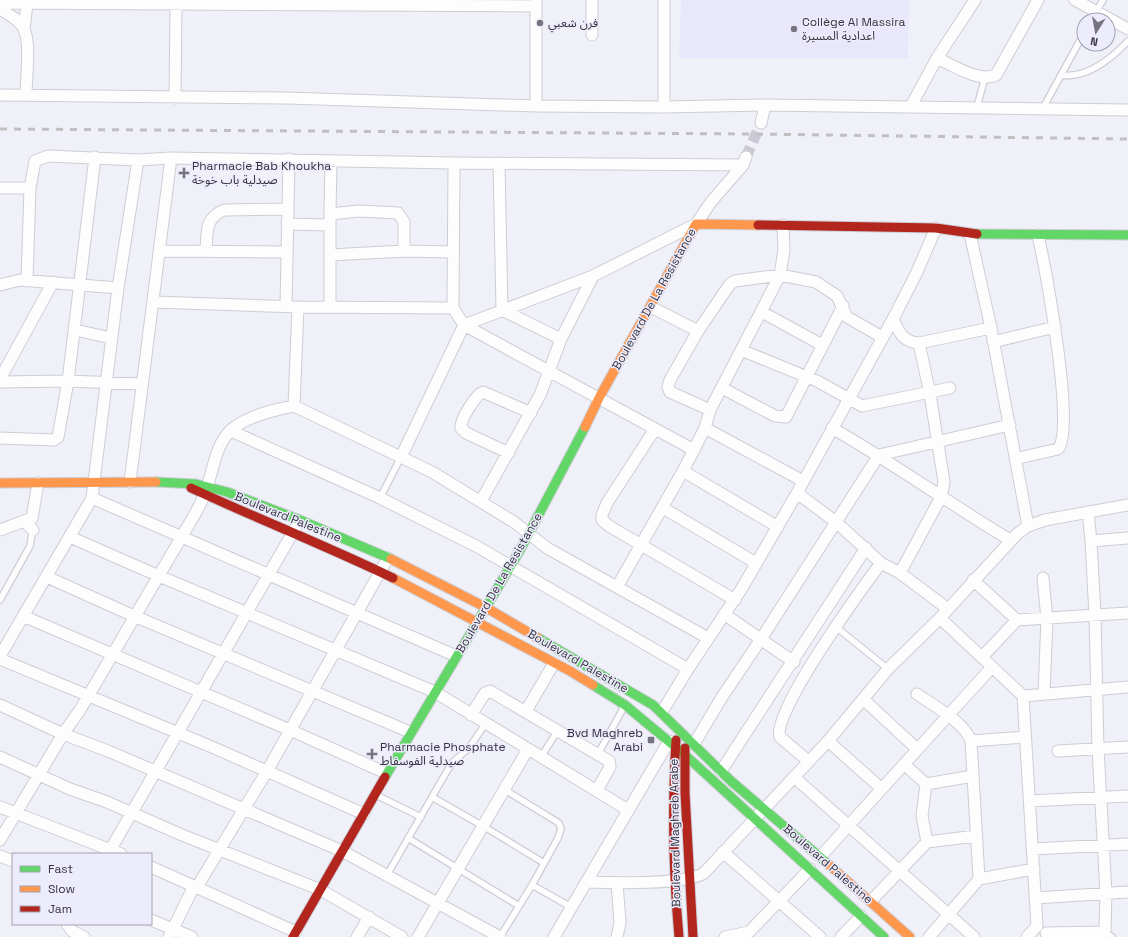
<svg xmlns="http://www.w3.org/2000/svg" width="1128" height="937" viewBox="0 0 1128 937" font-family="'Space Grotesk','Noto Sans Arabic',sans-serif">
	<style>
		.built { fill: #e9e7fb }
		.lines { fill: none; stroke-linecap: round; stroke-linejoin: round }
		.street-tunnel { stroke: #cbcad4; stroke-width: 11; stroke-dasharray: 11 5.5; stroke-linecap: butt }
		.lane-casing { stroke: #cdcdd6; stroke-width: 8 }
		.street-casing { stroke: #cdcdd6; stroke-width: 13 }
		.fast-casing { stroke: #cdcdd6; stroke-width: 11 }
		.slow-casing { stroke: #cdcdd6; stroke-width: 11 }
		.jam-casing { stroke: #cdcdd6; stroke-width: 11 }
		.lane { stroke: #fdfdfe; stroke-width: 5.5 }
		.street { stroke: #fdfdfe; stroke-width: 11 }
		.fast { stroke: #63d668; stroke-width: 9 }
		.slow { stroke: #ff974d; stroke-width: 9 }
		.jam { stroke: #b3261e; stroke-width: 9 }
		.rail { stroke: #c0c0c2; stroke-width: 3; stroke-dasharray: 7 7; stroke-linecap: butt }
		.poi-dot { fill: #76757f; stroke: #edecfd; stroke-width: 1.5 }
		.labels { text-anchor: middle; dominant-baseline: central; stroke-width: 3; stroke-linejoin: round; paint-order: stroke }
		.poi-label { font-size: 12px; fill: #35333e; stroke: #edecfd; text-anchor: start }
		.street-label { font-size: 12px; fill: #35333e; stroke: #edecfd }
	</style>
	<rect width="100%" height="100%" fill="#f0f0f9"/>
	<path class="built" d="M681,0H909L908,58H679Z"/>
	<g class="lines">
		<path class="street-tunnel" d="M746,157L761,123"/>
		<g class="lane-casing">
			<path id="lane" d="M1091,20L1103,0
				M1061,75C1087,79 1111,59 1128,41
				M977,107L985,77
				M1043,108L1084,33
				M380,498L401,457
				M0,600L30,546L33,528
				M836,627L888,669
				M598,754L625,705
				M541,757L558,730
				M376,795L421,817
				M432,797L483,826L544,863
				M408,838L519,906
				M387,875L447,771L453,762L469,748L486,723
				M532,885L571,907
				M1105,932L1112,937
				M500,937L532,885L558,838L561,829L559,823L505,790"/>
		</g>
		<g class="street-casing">
			<path id="street" d="M664,0V107
				M1075,0L1128,29
				M0,3L536,6
				M0,9C8,14 20,20 24,29C31,44 26,78 26,95
				M24,30L27,3
				M592,35V0
				M937,58C952,65 980,83 996,75L1038,0
				M0,95L287,98L536,106L664,107L765,105L1128,110
				M175,98L176,5
				M536,106V1
				M911,106L937,58L975,0
				M761,123L765,105
				M454,163L453,308L464,325L694,450
				M499,163L502,310L561,339
				M0,188H30
				M330,214L359,211L398,213L404,222V251
				M287,224L330,225
				M970,234L991,328L1028,526
				M160,251L287,252
				M206,251C207,232 205,218 224,210L288,209
				M330,255L404,251L453,252
				M27,281L30,188L35,161L48,156L138,160L171,158
				M0,285L20,280L118,288
				M154,302L298,307L453,308
				M286,306L289,159
				M330,307V214L331,161
				M651,307L698,331
				M762,312L822,345
				M893,319C899,332 903,342 919,343L930,394L944,482L941,497L900,573
				M75,330L111,338
				M993,342L1055,327
				M919,343L991,328
				M741,350L817,381L862,406L950,388
				M0,379L53,282
				M0,382L68,381L142,384
				M722,388L775,416L786,417L843,306
				M294,406L298,307
				M710,410L670,392L668,387L670,380L698,331L730,284L735,281L780,275L816,282L837,296L847,317L882,337
				M705,428L803,481
				M832,428C893,463 950,504 1010,540
				M655,429L607,503L602,515V520L609,526L735,600
				M231,431L380,498L476,546L688,669
				M0,438L54,440L58,437L68,381L95,157
				M509,453L466,433L461,428C460,420 476,394 483,392L531,413
				M401,457L464,325L593,276L696,224L711,202L743,165L746,157
				M1015,459L1058,449C1076,429 1045,267 1038,235
				M683,471L778,527
				M130,482L171,158L454,163L743,165
				M797,493L836,522L881,563L900,573L948,609
				M92,498L456,656
				M481,501L540,395L561,339L593,276
				M663,508L756,563
				M24,521L33,530
				M0,530L32,518L38,483
				M70,537L159,576L435,692L628,810
				M1091,541L1128,538
				M47,577L134,616L410,732
				M1043,578L1047,619L1044,693
				M973,580L1017,620
				M617,587L683,471L705,428L710,410L780,275L784,250L783,225
				M724,614L794,662
				M23,616L290,730L386,773
				M940,618L1023,696L1037,926L1027,937
				M0,656L92,498L118,288L138,160
				M982,657L1017,620L1128,613
				M0,659L212,747L364,814
				M917,694C933,705 965,723 971,741L1025,737
				M1023,696L1128,687
				M863,699L917,749
				M0,705L63,734L108,751L342,851L500,937
				M526,711L554,663
				M662,712L688,669L742,588L797,493L893,319L916,274L936,228
				M471,715L485,693L490,691L609,761L610,767L597,790
				M828,741L882,789
				M971,741L979,879
				M694,744L722,697L761,639L879,455L1010,425
				M1058,751L1128,747
				M0,757L70,789L107,802L182,835L321,890L402,937
				M808,761L780,737C771,713 863,587 881,563
				M905,765L926,784L973,776
				M721,771L866,548
				M794,777L974,937
				M926,784L922,816L927,842
				M1030,801L1128,796
				M0,807L121,854
				M0,840L63,734L80,710L195,514C198,508 202,502 204,495C213,475 214,446 231,430C247,416 273,410 294,406L432,472L514,522L547,548L708,638
				M1033,849L1128,844
				M723,852L820,937
				M108,854L296,527
				M0,856L13,861
				M821,856L992,667
				M151,867L296,932
				M587,882C611,883 686,885 704,873L828,741L888,669L940,618L1017,534L1028,526L1045,520L1128,505
				M197,887L267,771L388,558
				M1035,898L1128,892
				M871,901L927,842L976,836
				M151,920L192,937
				M67,924L72,931L84,937
				M1046,933L1103,932L1105,930L1106,893L1098,749L1095,615L1091,541L1088,512
				M169,937L194,886
				M357,937L369,917
				M418,937L528,749
				M554,937L669,741
				M617,937L620,923L617,883
				M725,937L749,932L810,869
				M841,937L861,916
				M929,937L979,879L1034,869"/>
		</g>
		<g class="fast-casing">
			<path id="fast" d="M977,234L1128,235
				M156,482L196,484L227,492L300,520L391,559
				M538,638L653,705L731,781L828,864
				M593,685L625,705L684,754L884,937
				M385,777L519,552L585,427"/>
		</g>
		<g class="slow-casing">
			<path id="slow" d="M585,427L599,398L696,224L758,225
				M0,483L156,482
				M391,559L485,607L538,638
				M393,578L570,671L593,685
				M828,864L910,937"/>
		</g>
		<g class="jam-casing">
			<path id="jam" d="M758,225L936,228L977,234
				M191,488C258,519 327,546 393,578
				M676,740C672,805 673,872 679,937
				M685,748V793L693,937
				M293,937L385,777"/>
		</g>
		<use href="#lane" class="lane"/>
		<use href="#street" class="street"/>
		<use href="#fast" class="fast"/>
		<use href="#slow" class="slow"/>
		<use href="#jam" class="jam"/>
		<path class="rail" d="M0,129L753,134L1128,139"/>
	</g>
	<g class="poi-dot">
		<circle cx="540" cy="23" r="4"/>
		<circle cx="794" cy="29" r="4"/>
		<path d="M182 167h4v4h4v4h-4v4h-4v-4h-4v-4h4z"/>
		<rect x="647" y="736" width="8" height="8" rx="2"/>
		<path d="M370 748h4v4h4v4h-4v4h-4v-4h-4v-4h4z"/>
	</g>
	<g class="labels">
		<g class="poi-label">
			<text x="802" y="22">Collège Al Massira<tspan x="802" dy="14">اعدادية المسيرة</tspan></text>
			<text x="548" y="23">فرن شعبي</text>
			<text x="192" y="166">Pharmacie Bab Khoukha<tspan x="192" dy="14">صيدلية باب خوخة</tspan></text>
			<text x="643" y="733" text-anchor="end">Bvd Maghreb<tspan x="643" dy="14">Arabi</tspan></text>
			<text x="380" y="747">Pharmacie Phosphate<tspan x="380" dy="14">صيدلية الفوسفاط</tspan></text>
		</g>
		<g class="street-label">
			<text transform="translate(654 299) rotate(-61)">Boulevard De La Resistance</text>
			<text transform="translate(288 517) rotate(22)">Boulevard Palestine</text>
			<text transform="translate(499 583) rotate(-60)">Boulevard De La Resistance</text>
			<text transform="translate(578 661) rotate(30)">Boulevard Palestine</text>
			<text transform="translate(675 833) rotate(-91)">Boulevard Maghreb Arabe</text>
			<text transform="translate(828 864) rotate(41)">Boulevard Palestine</text>
		</g>
	</g>
	<rect x="12" y="853" width="140" height="72" fill="#edecfd" stroke="#a3a2b1"/>
	<rect x="20" y="866" width="20" height="6" fill="#63d668" stroke="#a3a2b1"/>
	<text x="48" y="873" font-size="12" fill="#35333e">Fast</text>
	<rect x="20" y="886" width="20" height="6" fill="#ff974d" stroke="#a3a2b1"/>
	<text x="48" y="893" font-size="12" fill="#35333e">Slow</text>
	<rect x="20" y="906" width="20" height="6" fill="#b3261e" stroke="#a3a2b1"/>
	<text x="48" y="913" font-size="12" fill="#35333e">Jam</text>
	<g transform="translate(1096 32) rotate(191)"><circle r="19" fill="#edecfd" stroke="#a3a2b1"/>
	<path d="M0-3L7 15L0 10L-7 15Z" fill="#76757f"/>
	<text y="-6" font-size="11" font-weight="bold" text-anchor="middle" fill="#35333e">N</text>
	</g>
</svg>
